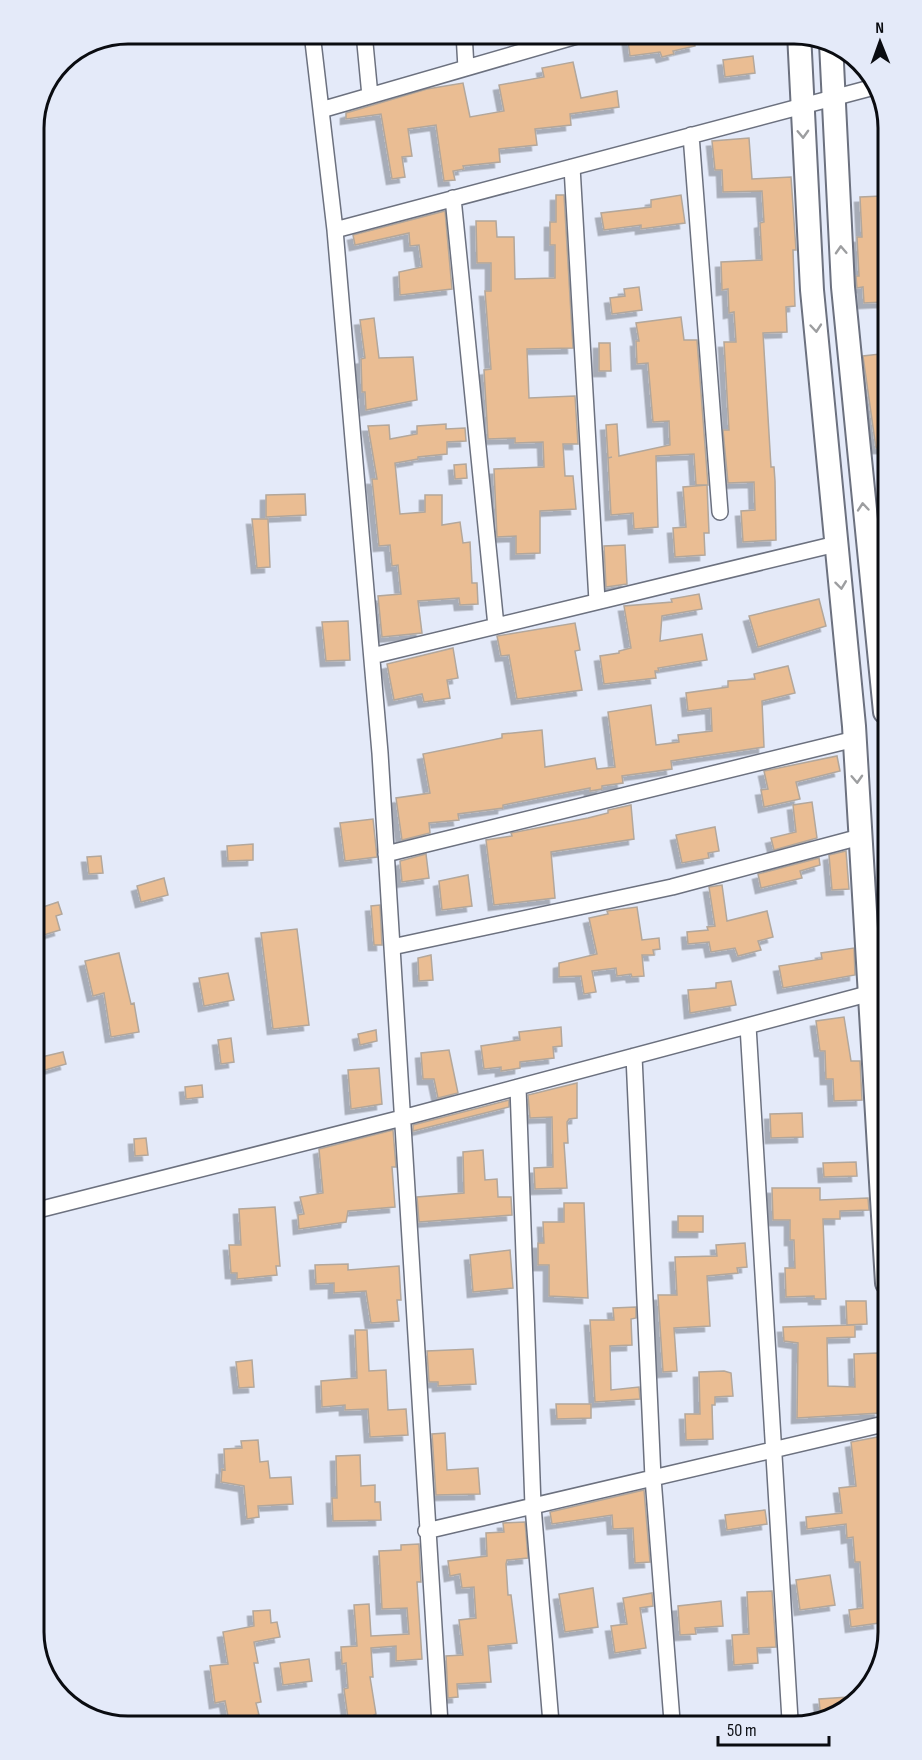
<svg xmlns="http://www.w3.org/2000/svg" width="922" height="1760" viewBox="0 0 922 1760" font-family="'Sofia Sans Condensed',sans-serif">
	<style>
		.building { fill: #eabd93; stroke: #b3a79b; stroke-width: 1.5; filter: url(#shadow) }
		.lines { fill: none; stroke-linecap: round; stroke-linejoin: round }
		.street-casing { stroke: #6c717f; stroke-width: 18 }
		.secondary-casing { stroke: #6c717f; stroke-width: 26 }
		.street { stroke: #fff; stroke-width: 15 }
		.secondary { stroke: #fff; stroke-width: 22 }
		.oneway { stroke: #9d9ea0 }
		.rim { fill: none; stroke: #0a0c11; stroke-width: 3 }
	</style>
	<defs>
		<filter id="shadow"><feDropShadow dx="-5.5" dy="5.5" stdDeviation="0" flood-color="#0004"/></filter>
	</defs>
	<rect width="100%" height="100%" fill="#e4eaf9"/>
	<path class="building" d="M627,33H692L695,46L673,51L674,54L662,57L660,52L630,56Z
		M753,56L755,73L725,77L723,60Z
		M573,62L581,98L617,91L619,107L570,114L571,125L535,129L537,145L499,149L500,162L463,166L464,169L453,171L455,180L444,181L436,125L408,129L412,156L402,157L405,177L392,179L381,114L346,119V113L427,89L463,83L470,117L504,111L499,85L544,77L542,68Z
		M749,138L752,179L791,177L796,250H793L795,306L786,307L787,332L763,333L771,467H774L775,481L776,540L743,542L741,511L755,510L754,482L728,483L723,430H729L724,342H736L734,312L729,313L728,289L722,290L721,262L762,260L760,223L764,222L762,191L723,192L722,170H715L712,141Z
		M556,195H564L573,348L527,349L529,398L575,396L578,444H563L565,476H573L576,509L540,511V553L516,554V536L497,537L494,469L544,467L543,442L515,443V438L488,439L484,370L491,369L485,291H491V263H477L476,221H496L497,237H514L515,279L555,278V245H550V222H556Z
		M681,195L685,223L641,229V225L604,230L601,213L651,207V200Z
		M882,196L883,302L864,303L863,287L857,288L856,276H859L857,237H862L860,197Z
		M445,211L452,289L400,295L399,272L422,267L419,245L410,246L409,233L355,245L353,235Z
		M639,287L642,310L612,314L610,298L625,296L624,289Z
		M681,317L684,340H697L708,485H696L694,454L656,456L658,527L634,529L633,513L611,515L608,458L612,457L608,458L606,425L617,424L619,456L670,445L669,421L653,422L648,363L637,364L636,341H639L636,323Z
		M374,318L379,358L413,357L417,400L366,410L365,392H362L361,359L365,358L360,320Z
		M599,343H610L611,371H599Z
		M880,354L883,448H876L863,356Z
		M446,424V429L465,428L466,441L447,442V454L418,457V459L395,463L400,514L425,512V495H442V525L460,522L463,543L470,542L472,583H477L478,604L460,605L459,598L418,601L422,633L382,637L378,596L401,594L398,565L392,566L390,545L379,546L372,479H377L368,426L389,425L390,439L417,434V426Z
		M466,464L467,478L455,479L454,465Z
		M707,485L709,533H704L705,555L675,557L673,528L686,527L683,487Z
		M305,494L306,515L266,517V495Z
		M252,519H268L270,567L257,568Z
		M625,545L627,584L606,587L604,546Z
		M699,594L702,609L662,616L660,641L702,634L707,660L658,668L659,671H655L656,678L604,684L600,656L619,653V651L631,648L624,606L672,602L671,599Z
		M819,599L826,626L758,647L749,616Z
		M348,621L350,660L326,661L322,622Z
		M575,623L580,650L575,651L582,690L517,699L509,655L501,656L497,636Z
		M453,648L458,678L447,680L450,698L424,702L422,694L394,700L387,664Z
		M788,666L795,693L762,701L764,747L671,761L672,769L622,776L623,783L602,786V789L590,791V788L503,805V808L458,814L459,820L429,823L430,833L402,840L396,798L430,793L423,754L502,738V734L542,730L545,767L595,758L597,769L615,767L608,712L651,705L656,745L679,742L678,735L712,731L711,708L688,711L686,693L728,687V681L755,679L754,674Z
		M837,756L840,771L796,782L800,799L764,807L761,790L768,789L764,771Z
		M812,802L817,838L774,850L771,838L796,832L793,805Z
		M631,805L634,839L551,852L555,898L494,905L486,840L512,836L511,833L588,818L608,813V810Z
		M373,819L377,857L345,861L340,823Z
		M715,827L719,851L708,853L709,858L682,863L676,835Z
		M253,844V860L228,861L227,846Z
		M846,851L849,889L832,890L829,855Z
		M426,854L429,878L402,882L400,861Z
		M101,856L103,873L89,874L87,857Z
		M819,858L820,865L800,871L802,878L761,888L758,874Z
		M468,875L472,906L442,910L439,881Z
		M164,878L168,895L141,902L137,886Z
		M722,885L727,921L767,911L773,937L758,941L761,950L738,956L735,948L711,952L709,942L688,944L687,932L708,930L707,927L715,926L709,887Z
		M58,902L62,914L56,916L60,930L37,937V909Z
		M380,905L382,945H374L371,906Z
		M637,907L642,940L659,938L660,949L653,950L654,955H642L644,976L632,977L631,974L617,976L616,968L592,971L596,992L584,994L581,976L559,977V963L597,954L589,918L608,914L607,911Z
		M297,929L309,1025L273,1029L261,933Z
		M854,948L855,975L783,988L779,966L822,959L821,953Z
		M119,953L131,1004L134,1003L139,1032L111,1037L104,993L93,996L85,961Z
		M431,955L433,980L419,981L418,958Z
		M228,973L234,1000L204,1006L199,978Z
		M731,981L736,1005L690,1013L688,990L716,988V983Z
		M844,1017L851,1061H860L862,1100L834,1101L833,1079H826L825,1051H820L816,1021Z
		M561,1027L562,1046L553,1047L554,1058L520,1062V1068L501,1071V1067L484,1069L481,1046L520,1040L519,1032Z
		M376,1030L377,1041L360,1045L358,1034Z
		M231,1038L234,1062L221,1064L218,1040Z
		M449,1050L458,1093L438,1098L434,1079H423L421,1053Z
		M63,1052L66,1064L38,1072L37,1058Z
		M379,1068L382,1104L351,1109L348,1070Z
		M577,1083V1118L569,1119L567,1122L568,1143H564L567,1188L535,1189L534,1168L553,1167L552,1117L530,1118L528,1095Z
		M202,1085L203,1097L186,1099L185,1087Z
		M509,1100V1107L413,1131V1125Z
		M802,1113L803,1137L771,1138L770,1114Z
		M393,1130L396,1167H392L395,1207L348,1211L346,1222L299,1229L298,1215L304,1214L300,1197L323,1193L319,1149Z
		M146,1138L148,1155L135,1156L134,1139Z
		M483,1150L485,1180L497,1179L498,1197H511L512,1215L419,1222L417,1197L464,1193L463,1152Z
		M856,1162L857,1176L824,1177L823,1163Z
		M772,1188H820V1200L868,1198L869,1210L840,1211V1219H823L826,1299H814V1296L786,1297L785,1268H795L794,1240H790V1220H773Z
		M564,1203H584L588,1298L549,1296V1265H538V1243H544L543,1222H564Z
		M275,1207L280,1266H276L277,1275L237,1279V1273H231L229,1245H241L239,1209Z
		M678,1216H703V1232H678Z
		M745,1243L747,1267L737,1268L738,1273L707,1276L710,1326L674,1328L677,1371L663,1372L658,1295H677L675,1257L717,1256L716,1245Z
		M510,1250L513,1288L473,1292L470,1255Z
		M348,1264V1270L399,1266L401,1300H397L399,1321L371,1323L366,1291L334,1293V1283L316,1284L315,1265Z
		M846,1301H866L867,1324L847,1325Z
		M636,1307V1318L631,1319L632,1345L610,1346L611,1390L639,1387L640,1399L595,1402L590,1320H614L613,1308Z
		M855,1325V1337L827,1338L828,1386L855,1387L854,1354L878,1353L880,1413L797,1418L798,1343L784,1341L783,1327Z
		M355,1330H367L369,1371L386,1370L388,1410L406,1409L408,1435L370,1437L368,1409L345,1410V1405L322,1407L321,1381L357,1378Z
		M473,1349L476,1384L438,1386V1382H429L427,1351Z
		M252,1360L254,1387L239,1388L236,1362Z
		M724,1371L731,1373L733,1396L715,1397V1405H712L713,1439L686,1440L685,1414H700L699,1372Z
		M556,1404H591V1418L557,1419Z
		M445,1433L447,1470L478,1468L480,1494L436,1495L432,1434Z
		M883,1436L887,1476L882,1477L888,1523L889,1600H884L885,1613L878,1614L879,1623L851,1627L849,1610L863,1608L860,1562H855L853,1537L847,1538L846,1524L807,1529L806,1517L842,1513L839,1488L856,1486L851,1442Z
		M258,1440L260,1462L268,1461L270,1478L291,1477L293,1504L258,1506L259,1517L247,1519L244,1486L221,1482L222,1469L225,1470L224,1449L242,1448L241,1441Z
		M360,1455L361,1486L375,1485V1502H380L381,1520L333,1521L332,1498H337L336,1456Z
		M644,1490L650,1562L635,1563L633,1528L613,1529L612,1515L552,1524L550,1512Z
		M765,1510L767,1524L727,1530L725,1515Z
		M525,1522L528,1558L507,1560L506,1564L508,1595H511L517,1643L488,1646L491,1682L457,1684L458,1697L448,1698L446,1656L463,1655L459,1620L476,1618L474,1587L462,1588L460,1574L450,1576L448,1561L487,1556L486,1533L504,1532L503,1523Z
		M419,1544L421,1582H417L422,1659L396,1661V1646L371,1648L373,1677H370L376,1714L374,1715L375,1724L349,1725L344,1689L348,1688L346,1663L342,1664L341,1647L357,1646L354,1605L369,1604L371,1636L409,1634L407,1608L382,1609L379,1551L401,1550V1545Z
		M830,1575L835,1605L800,1610L796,1580Z
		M593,1588L598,1627L565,1632L559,1594Z
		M772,1591L776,1647L757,1648L758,1663L734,1665L732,1635L749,1634L747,1592Z
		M652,1593L653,1606L640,1608L646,1648L615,1653L611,1626L627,1624L623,1598Z
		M721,1601L723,1626L695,1628L696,1634L680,1635L678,1606Z
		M270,1610L271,1623L277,1622L280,1637L254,1642L258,1663H254L261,1702L256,1703L259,1715L229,1721L225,1701L215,1703L210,1666L228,1664L223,1632L254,1626L253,1611Z
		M309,1659L312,1681L283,1685L280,1663Z
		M848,1697V1706L831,1720H821L819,1699Z"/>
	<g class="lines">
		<g class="street-casing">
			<path id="street" d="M312,33L335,230L380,753L440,1724
				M364,33L370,96
				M464,33L466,68
				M321,110L587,33
				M691,135L720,512
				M572,167L597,601
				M453,198L496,626
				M335,230L878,86
				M372,656L836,544
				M386,854L855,739
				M392,947L672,887L860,837
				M748,1026L790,1720
				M634,1056L653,1478L672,1721
				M518,1087L533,1506L551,1723
				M38,1210L402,1118L886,989
				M426,1531L888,1423"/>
		</g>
		<g class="secondary-casing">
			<path id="secondary" d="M799,33L812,290L854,726L887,1283
				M831,43L843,287L885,712"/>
		</g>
		<use href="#street" class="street"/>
		<use href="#secondary" class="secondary"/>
	</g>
	<defs><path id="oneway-chevron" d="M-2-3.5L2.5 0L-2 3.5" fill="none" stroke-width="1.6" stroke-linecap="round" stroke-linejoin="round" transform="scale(1.5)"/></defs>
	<g class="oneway">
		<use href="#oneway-chevron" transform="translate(803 134) rotate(88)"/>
		<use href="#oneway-chevron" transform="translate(841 250) rotate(-93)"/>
		<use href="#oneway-chevron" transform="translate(816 328) rotate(85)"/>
		<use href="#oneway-chevron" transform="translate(863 507) rotate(-95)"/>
		<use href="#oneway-chevron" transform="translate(841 585) rotate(83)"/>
		<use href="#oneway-chevron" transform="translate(857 779) rotate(87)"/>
	</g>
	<path d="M0 0H922V1760H0ZM128 44H794A84 84 0 0 1 878 128V1632A84 84 0 0 1 794 1716H128A84 84 0 0 1 44 1632V128A84 84 0 0 1 128 44Z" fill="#e4eaf9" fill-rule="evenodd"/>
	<path class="rim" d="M128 44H794A84 84 0 0 1 878 128V1632A84 84 0 0 1 794 1716H128A84 84 0 0 1 44 1632V128A84 84 0 0 1 128 44Z"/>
	<g transform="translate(880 42) rotate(359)" stroke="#e4eaf9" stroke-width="4.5" paint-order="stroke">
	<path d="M0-4.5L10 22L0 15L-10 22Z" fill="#0a0c11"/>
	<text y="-9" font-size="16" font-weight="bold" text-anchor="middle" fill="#0a0c11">N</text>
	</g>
	<path d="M718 1736v9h111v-9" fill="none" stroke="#0a0c11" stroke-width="3"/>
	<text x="727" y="1736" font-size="18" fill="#0a0c11" stroke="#e4eaf9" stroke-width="4.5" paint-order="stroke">50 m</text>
</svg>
